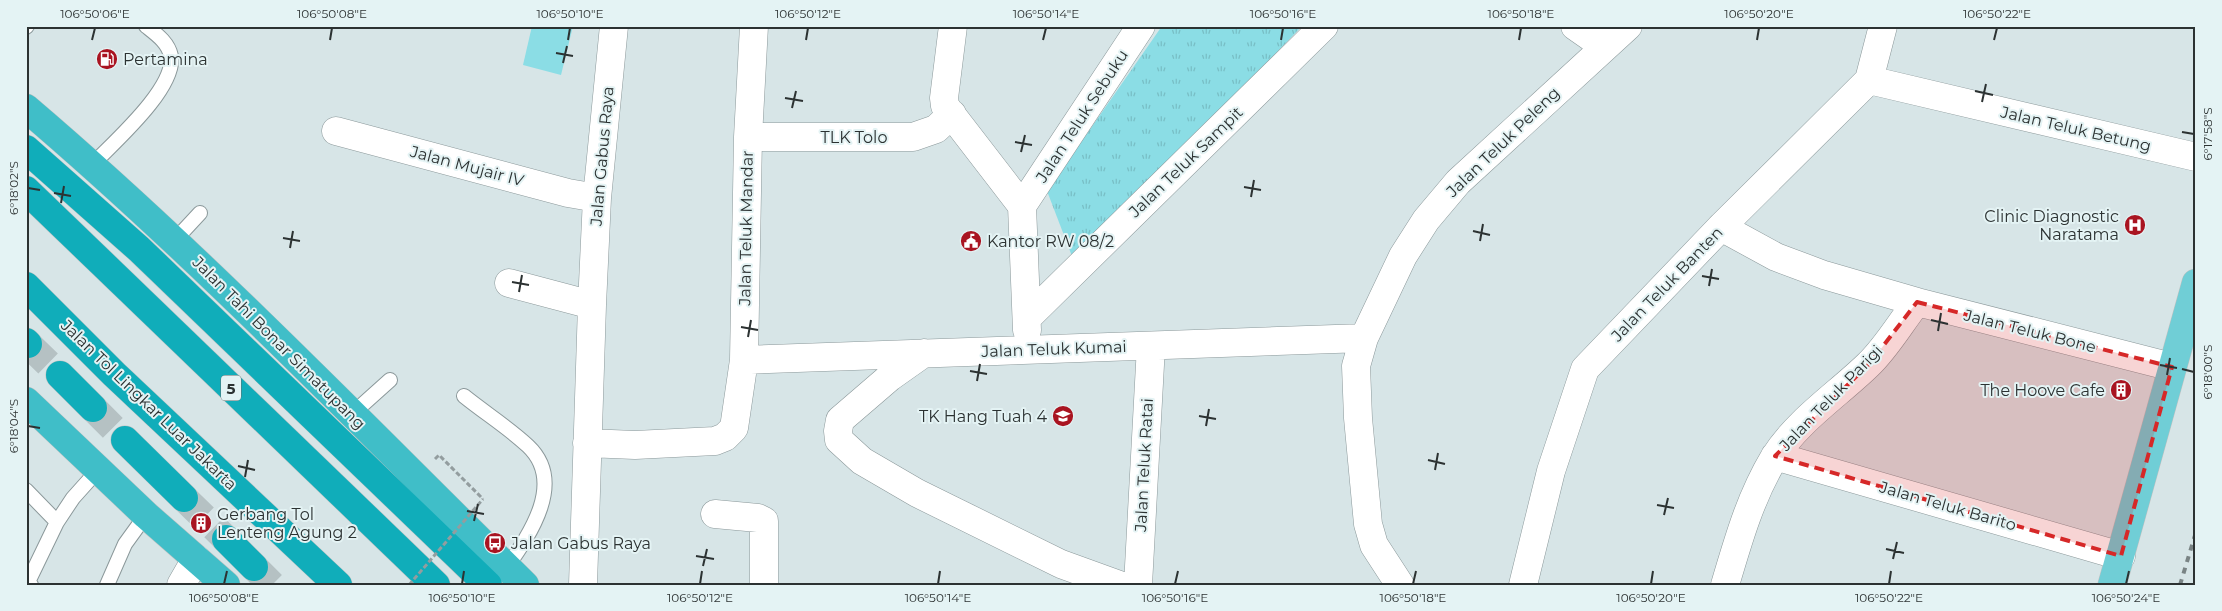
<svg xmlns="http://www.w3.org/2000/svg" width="2222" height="611" viewBox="0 0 2222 611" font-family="Montserrat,sans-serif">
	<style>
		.grass { fill: url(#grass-tufts) }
		.pitch { fill: #8bdde5 }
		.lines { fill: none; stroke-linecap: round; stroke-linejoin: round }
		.motorway-tunnel { stroke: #b5c1c3; stroke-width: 28; stroke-dasharray: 28 14; stroke-linecap: butt }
		.service-casing { stroke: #8b989a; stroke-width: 16 }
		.minor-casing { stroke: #8b989a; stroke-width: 29 }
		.primary-casing { stroke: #c0c2c2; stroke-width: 29 }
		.trunk-casing { stroke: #c0c2c2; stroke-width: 29 }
		.motorway-casing { stroke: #c0c2c2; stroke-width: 29 }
		.path { stroke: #939d9f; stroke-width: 3; stroke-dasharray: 5 2.5; stroke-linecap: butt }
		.service { stroke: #fff; stroke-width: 14 }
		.minor { stroke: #fff; stroke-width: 28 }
		.primary { stroke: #70ced6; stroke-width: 28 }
		.trunk { stroke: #40bec8; stroke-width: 28 }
		.motorway { stroke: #10adba; stroke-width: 28 }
		.rail { stroke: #798384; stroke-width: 4; stroke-dasharray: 6 6; stroke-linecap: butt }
		.path-bridge { stroke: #939d9f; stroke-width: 3; stroke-dasharray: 5 2.5; stroke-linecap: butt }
		.marked { fill: #d62828; fill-opacity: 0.2; stroke: #d62828; stroke-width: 4; stroke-dasharray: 10 6; stroke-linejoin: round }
		.ticks { fill: none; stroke: #2c3232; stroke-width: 2 }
		.labels { text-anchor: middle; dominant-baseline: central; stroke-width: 4; stroke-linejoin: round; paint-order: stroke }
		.shield { fill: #e4f3f4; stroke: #636c6c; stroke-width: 1 }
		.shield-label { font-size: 15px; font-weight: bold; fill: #2c3232 }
		.poi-label { font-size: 16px; fill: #2c3232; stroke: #e4f3f4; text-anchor: start }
		.street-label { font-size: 16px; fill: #2c3232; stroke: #e4f3f4 }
		.neatline { fill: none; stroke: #2c3232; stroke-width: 2 }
		.ticks-label { font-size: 12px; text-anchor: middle; fill: #2c3232 }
	</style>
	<defs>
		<pattern id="grass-tufts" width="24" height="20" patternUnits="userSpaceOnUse" patternTransform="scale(1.25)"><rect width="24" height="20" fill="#8bdde5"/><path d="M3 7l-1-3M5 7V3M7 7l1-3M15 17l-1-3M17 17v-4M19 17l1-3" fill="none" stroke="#78bec5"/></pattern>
	</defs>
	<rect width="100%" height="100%" fill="#d7e5e7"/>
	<path class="grass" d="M1162,26H1302L1075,264L1047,191Z"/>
	<path class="pitch" d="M532,26H573L561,75L523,65Z"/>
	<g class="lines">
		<path class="motorway-tunnel" d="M28,344L60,375
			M93,408L125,440
			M184,498L226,539
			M254,567L272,585"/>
		<g class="service-casing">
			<path id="service" d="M26,27L27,26
				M93,164C114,142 176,88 171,56C168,42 156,34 146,26
				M174,241L200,213
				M464,396C485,413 509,428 528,446C566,482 530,534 507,567
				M351,415L390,380
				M26,490L57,522
				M31,585L28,582L57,522L73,498L99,469
				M107,585L125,544L146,515"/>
		</g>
		<g class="minor-casing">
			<path id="minor" d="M953,26L944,98L945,106L1022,206L1027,330
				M1575,26L1605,47
				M1869,80L2196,157
				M336,131L568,193L597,198
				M748,137H913L936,129L952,114
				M1022,206L1141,26
				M1721,227L1776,257L1824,275L1917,302L2172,367
				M509,283L592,305
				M1027,318L1324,26
				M924,353L890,377L840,420L838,431L839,440L862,461L917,493L1061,564L1119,585
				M744,360L1364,338
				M587,443L635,445L715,441L725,437L734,428L744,360L748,137L754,26
				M1775,456L2121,556
				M715,514L758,518L764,521V585
				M181,585L196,559
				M583,585L592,305L597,198L614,26
				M1138,585L1151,346
				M1400,585L1374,545L1368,524L1358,418L1356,366L1364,338L1403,256L1426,220L1458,182L1628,26
				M1523,585L1551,471L1585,369L1721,227L1869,80L1883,26
				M1725,585C1738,541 1750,498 1774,458C1797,421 1837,395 1868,365C1887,347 1901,322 1917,302"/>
		</g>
		<g class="primary-casing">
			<path id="primary" d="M2112,585L2196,283"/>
		</g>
		<g class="trunk-casing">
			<path id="trunk" d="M26,108C201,257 361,424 525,585
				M26,401L146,515L226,585"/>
		</g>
		<g class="motorway-casing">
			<path id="motorway" d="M26,149L139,249L488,585
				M26,190L436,585
				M26,286L114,374L338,585
				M26,342L28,344
				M60,375L93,408
				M125,440L184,498
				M226,539L254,567"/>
		</g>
		<path class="path" d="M435,459L439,455L483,499"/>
		<use href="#service" class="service"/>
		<use href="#minor" class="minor"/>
		<use href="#primary" class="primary"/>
		<use href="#trunk" class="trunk"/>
		<use href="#motorway" class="motorway"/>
		<path class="rail" d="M2180,585L2196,532"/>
		<path class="path-bridge" d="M409,585L483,499"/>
	</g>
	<path class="marked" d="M1917,302L2172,367L2121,556L1775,456L1870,363Z"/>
	<path class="ticks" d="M92,40L95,28M330,40L332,28M568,40L570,28M806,40L808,28M1043,40L1046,28M1281,40L1283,28M1519,40L1521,28M1757,40L1759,28M1994,40L1997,28M556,53L573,56M563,63L567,46M1975,91L1993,95M785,98L803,101M1982,102L1986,84M792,108L796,91M2182,132L2194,134M1015,142L1032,145M1021,152L1025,135M1244,187L1261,190M28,188L40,190M54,193L71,196M1251,197L1254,180M61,203L64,186M1473,231L1490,235M283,238L300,241M1480,241L1483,224M290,248L293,231M1702,276L1719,279M512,282L529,285M1709,286L1712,269M519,292L522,275M1931,320L1948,324M741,327L758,330M1938,331L1941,313M748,337L751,320M2160,365L2177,368M2182,369L2194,372M970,371L987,374M2167,375L2170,358M977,381L980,364M1199,416L1216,419M28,426L40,428M1206,426L1209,409M1428,460L1445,464M238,466L255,470M1435,470L1438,453M245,477L248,460M1657,505L1674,508M467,511L484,514M1664,515L1668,498M474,521L478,504M1886,549L1904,553M696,556L714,559M1893,559L1897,542M703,566L707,549M224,584L227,571M462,584L464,571M700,584L702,571M938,584L940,571M1175,584L1178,571M1413,584L1416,571M1651,584L1653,571M1889,584L1891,571M2126,584L2129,571"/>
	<defs>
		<g id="fuel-disc" transform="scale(1.125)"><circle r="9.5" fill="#a91421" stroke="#e4f3f4"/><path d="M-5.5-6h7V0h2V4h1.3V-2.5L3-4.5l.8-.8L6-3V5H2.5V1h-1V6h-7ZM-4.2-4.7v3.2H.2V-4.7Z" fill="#fff"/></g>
		<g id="hospital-disc" transform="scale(1.125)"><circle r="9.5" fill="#a91421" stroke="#e4f3f4"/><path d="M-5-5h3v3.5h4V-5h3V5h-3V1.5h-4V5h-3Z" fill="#fff"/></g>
		<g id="civic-disc" transform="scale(1.125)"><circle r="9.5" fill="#a91421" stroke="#e4f3f4"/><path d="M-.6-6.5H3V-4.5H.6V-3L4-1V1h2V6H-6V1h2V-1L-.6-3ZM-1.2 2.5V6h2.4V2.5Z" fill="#fff"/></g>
		<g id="building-disc" transform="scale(1.125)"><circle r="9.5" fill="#a91421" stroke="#e4f3f4"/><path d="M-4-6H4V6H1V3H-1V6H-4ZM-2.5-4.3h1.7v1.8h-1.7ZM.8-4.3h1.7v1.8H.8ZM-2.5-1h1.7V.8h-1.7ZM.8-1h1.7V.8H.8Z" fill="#fff"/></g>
		<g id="school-disc" transform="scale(1.125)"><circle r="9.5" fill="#a91421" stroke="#e4f3f4"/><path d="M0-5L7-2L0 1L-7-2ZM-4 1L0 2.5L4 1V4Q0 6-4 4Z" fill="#fff"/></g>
		<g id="bus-disc" transform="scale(1.125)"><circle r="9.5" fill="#a91421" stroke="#e4f3f4"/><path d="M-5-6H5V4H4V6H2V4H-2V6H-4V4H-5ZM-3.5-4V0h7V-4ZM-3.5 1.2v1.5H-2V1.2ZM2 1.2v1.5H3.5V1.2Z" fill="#fff"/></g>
	</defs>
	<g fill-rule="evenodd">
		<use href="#fuel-disc" x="107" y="59"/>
		<use href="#hospital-disc" x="2135" y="225"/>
		<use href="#civic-disc" x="971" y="241"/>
		<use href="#building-disc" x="2121" y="390"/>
		<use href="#school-disc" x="1063" y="416"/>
		<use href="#building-disc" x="201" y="523"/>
		<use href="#bus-disc" x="495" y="543"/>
	</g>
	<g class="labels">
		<rect class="shield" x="221" y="375.5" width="20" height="25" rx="4"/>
		<g class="shield-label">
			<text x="231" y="388">5</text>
		</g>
		<g class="poi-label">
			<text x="123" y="59">Pertamina</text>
			<text x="2119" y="216" text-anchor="end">Clinic Diagnostic<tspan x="2119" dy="18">Naratama</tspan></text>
			<text x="987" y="241">Kantor RW 08/2</text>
			<text x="2105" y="390" text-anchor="end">The Hoove Cafe</text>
			<text x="1047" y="416" text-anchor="end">TK Hang Tuah 4</text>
			<text x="217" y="514">Gerbang Tol<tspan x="217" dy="18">Lenteng Agung 2</tspan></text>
			<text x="511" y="543">Jalan Gabus Raya</text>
		</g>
		<g class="street-label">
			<text transform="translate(1082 116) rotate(-57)">Jalan Teluk Sebuku</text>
			<text transform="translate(2076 129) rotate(13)">Jalan Teluk Betung</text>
			<text x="854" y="137">TLK Tolo</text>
			<text transform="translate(1503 142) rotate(-44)">Jalan Teluk Peleng</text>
			<text transform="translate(602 156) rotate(-85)">Jalan Gabus Raya</text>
			<text transform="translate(1186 162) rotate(-44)">Jalan Teluk Sampit</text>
			<text transform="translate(467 166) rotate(15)">Jalan Mujair IV</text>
			<text transform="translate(746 228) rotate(-89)">Jalan Teluk Mandar</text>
			<text transform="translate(1667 284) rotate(-46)">Jalan Teluk Banten</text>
			<text transform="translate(2030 331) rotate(14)">Jalan Teluk Bone</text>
			<text transform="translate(279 343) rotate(45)">Jalan Tahi Bonar Simatupang</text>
			<text transform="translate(1054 349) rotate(-2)">Jalan Teluk Kumai</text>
			<text transform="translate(1831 398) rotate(-46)">Jalan Teluk Parigi</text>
			<text transform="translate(149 405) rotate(44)">Jalan Tol Lingkar Luar Jakarta</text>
			<text transform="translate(1144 465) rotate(-87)">Jalan Teluk Ratai</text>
			<text transform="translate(1948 506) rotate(16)">Jalan Teluk Barito</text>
		</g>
	</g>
	<rect width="2222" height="611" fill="none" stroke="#e4f3f4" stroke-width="55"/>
	<rect x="28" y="28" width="2166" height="556" class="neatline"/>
	<g class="ticks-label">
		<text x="95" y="18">106°50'06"E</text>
		<text x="332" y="18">106°50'08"E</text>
		<text x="570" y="18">106°50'10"E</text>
		<text x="808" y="18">106°50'12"E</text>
		<text x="1046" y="18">106°50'14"E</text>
		<text x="1283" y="18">106°50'16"E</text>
		<text x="1521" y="18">106°50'18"E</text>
		<text x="1759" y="18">106°50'20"E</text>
		<text x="1997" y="18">106°50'22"E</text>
		<text transform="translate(2208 134) rotate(-90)" y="4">6°17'58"S</text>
		<text transform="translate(14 188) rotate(-90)" y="4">6°18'02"S</text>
		<text transform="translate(2208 372) rotate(-90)" y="4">6°18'00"S</text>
		<text transform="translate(14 426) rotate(-90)" y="4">6°18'04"S</text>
		<text x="224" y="602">106°50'08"E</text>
		<text x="462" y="602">106°50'10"E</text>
		<text x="700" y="602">106°50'12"E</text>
		<text x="938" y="602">106°50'14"E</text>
		<text x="1175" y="602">106°50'16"E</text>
		<text x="1413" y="602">106°50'18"E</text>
		<text x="1651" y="602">106°50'20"E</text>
		<text x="1889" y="602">106°50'22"E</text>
		<text x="2126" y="602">106°50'24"E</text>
	</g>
</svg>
